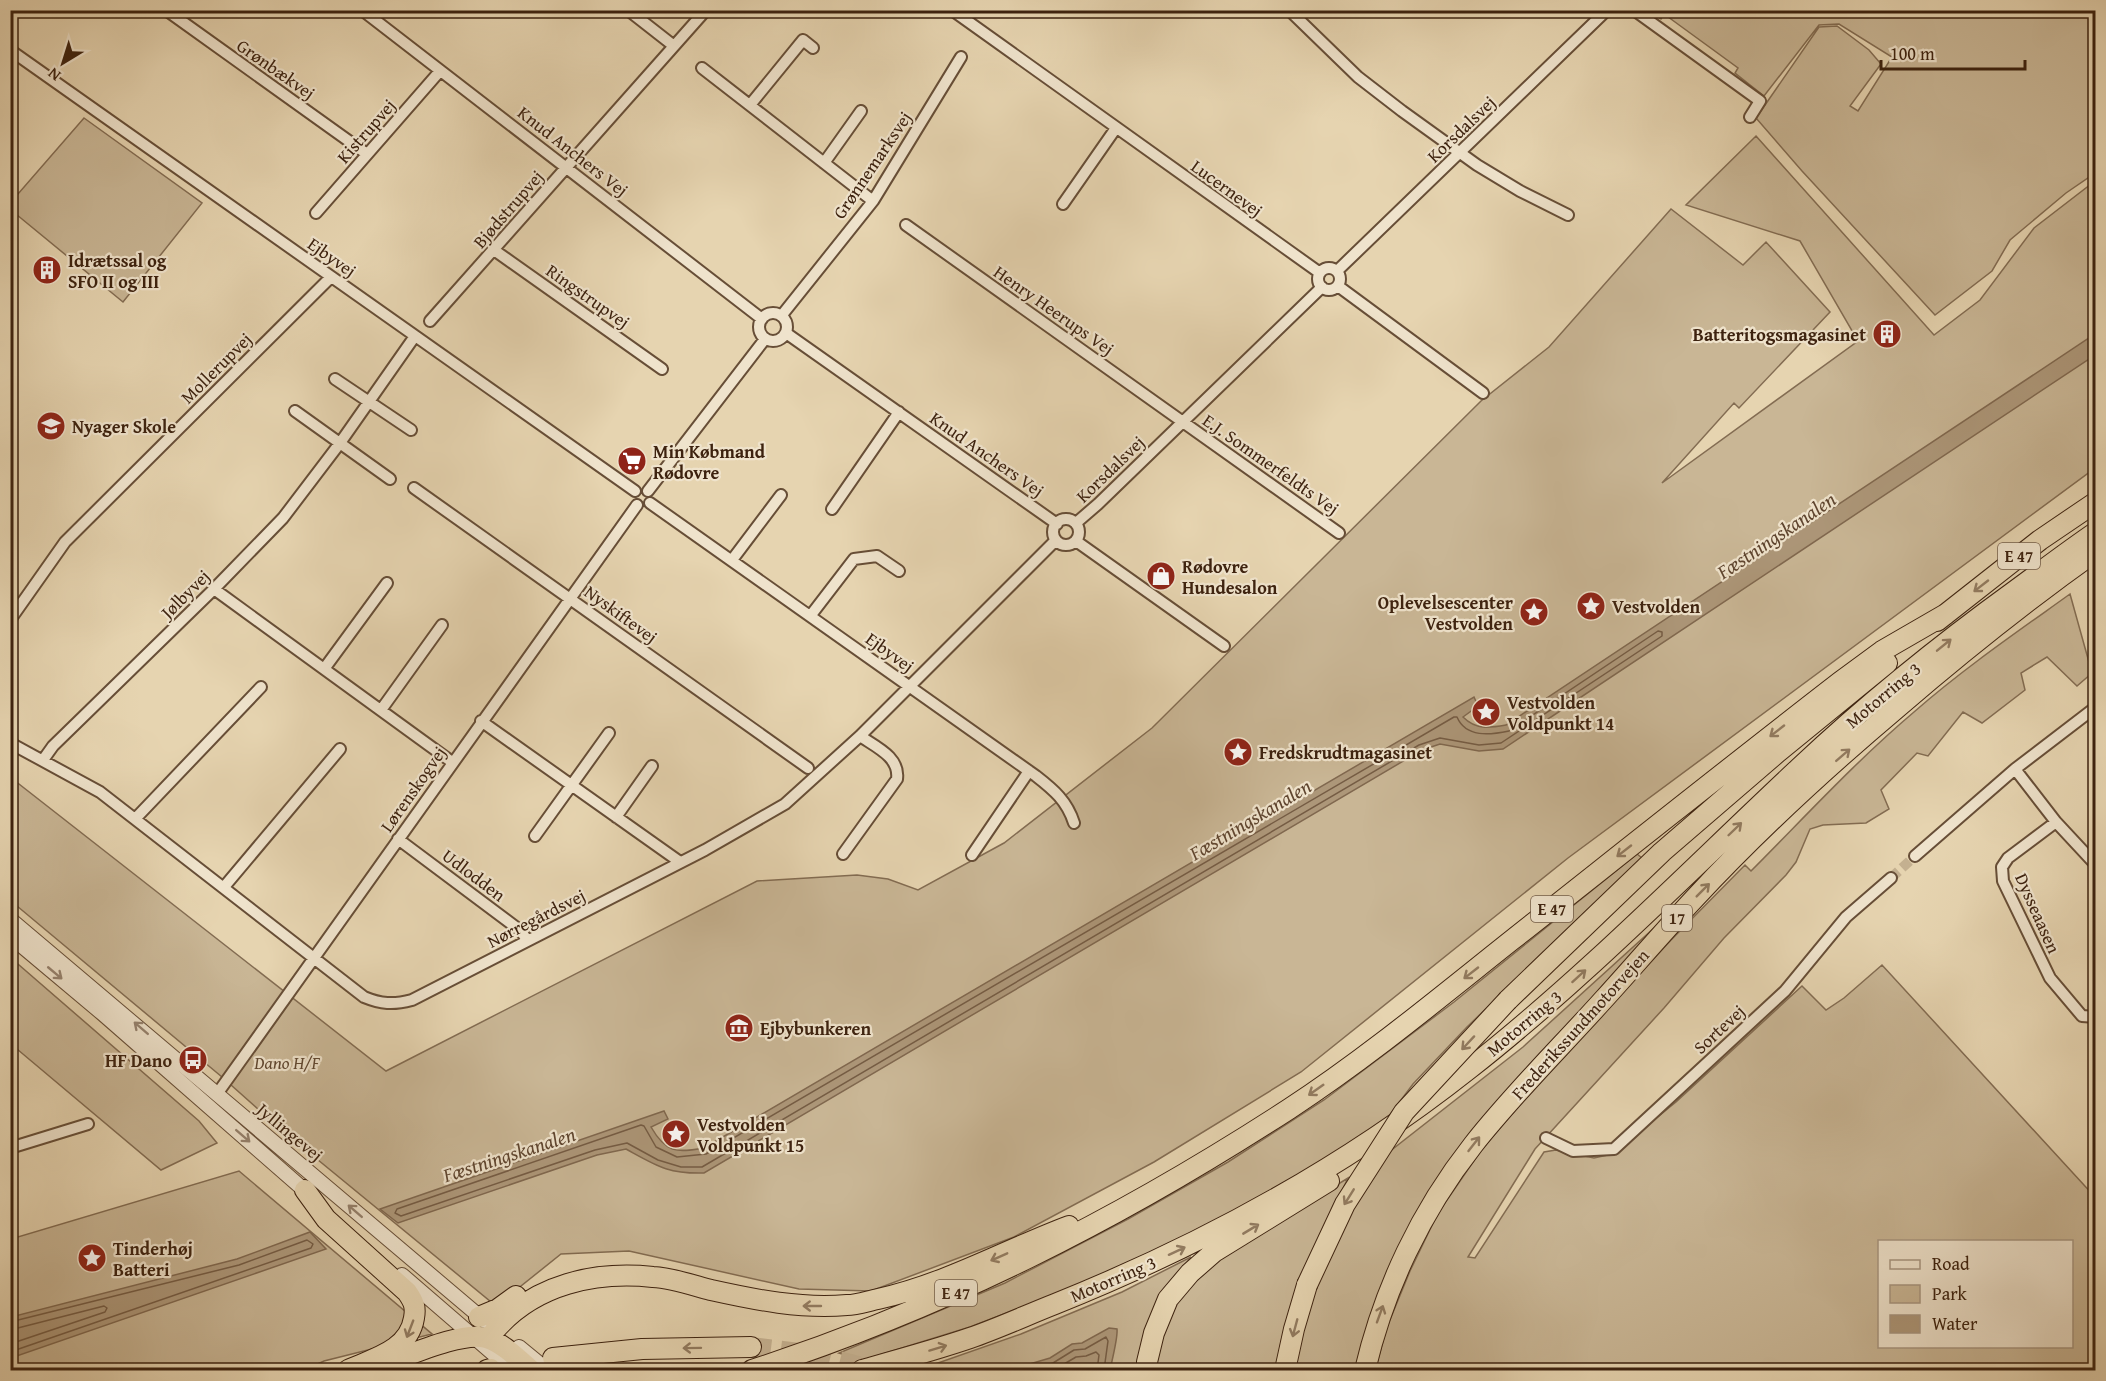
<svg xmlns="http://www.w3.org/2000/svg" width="2106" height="1381" viewBox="0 0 2106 1381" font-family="'Gentium Book Plus',serif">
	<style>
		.green { fill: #c9b695; stroke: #836c52; stroke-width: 1.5; fill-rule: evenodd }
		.water { fill: #ad9779; stroke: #80684f; stroke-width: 1.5 }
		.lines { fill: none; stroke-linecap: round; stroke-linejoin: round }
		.shore { stroke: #755c44; stroke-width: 1.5 }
		.minor-tunnel { stroke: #c4b090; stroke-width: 10; stroke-dasharray: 10 5; stroke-linecap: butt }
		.motorway-tunnel { stroke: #c4b090; stroke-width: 20; stroke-dasharray: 20 10; stroke-linecap: butt }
		.minor-casing { stroke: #674e37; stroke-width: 14 }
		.tertiary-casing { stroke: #674e37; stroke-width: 16 }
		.motorway-casing { stroke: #3d220f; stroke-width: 22 }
		.minor { stroke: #efe3cc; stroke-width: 10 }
		.tertiary { stroke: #efe3cc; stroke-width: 14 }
		.motorway { stroke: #e6d4b0; stroke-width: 20 }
		.motorway-bridge-casing { stroke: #3d220f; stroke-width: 22; stroke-linecap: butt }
		.motorway-bridge { stroke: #e6d4b0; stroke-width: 20 }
		.oneway { stroke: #927b60 }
		.oneway2 { stroke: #96826e }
		.labels { text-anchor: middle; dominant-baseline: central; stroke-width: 4.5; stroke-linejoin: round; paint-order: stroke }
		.shield { fill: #efe3cc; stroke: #725c48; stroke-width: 1.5 }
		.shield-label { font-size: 16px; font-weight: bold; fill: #3d220f }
		.street-label { font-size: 18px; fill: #3d220f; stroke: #efe3cc }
		.poi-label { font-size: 18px; font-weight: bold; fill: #3d220f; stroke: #efe3cc; text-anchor: start }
		.park-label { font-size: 18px; font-style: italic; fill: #604730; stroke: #efe3cc }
		.water-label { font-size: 20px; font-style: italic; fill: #5f452f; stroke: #efe3cc }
	</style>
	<rect width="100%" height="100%" fill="#e6d4b0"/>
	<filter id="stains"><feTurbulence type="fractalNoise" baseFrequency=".00333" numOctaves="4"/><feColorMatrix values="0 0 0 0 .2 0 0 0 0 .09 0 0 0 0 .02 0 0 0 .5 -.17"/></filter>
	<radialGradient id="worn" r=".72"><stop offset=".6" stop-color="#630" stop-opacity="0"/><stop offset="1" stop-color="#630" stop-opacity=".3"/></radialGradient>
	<path class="green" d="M1649,11H2095V173L2066,193L2010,240L1992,271L1935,315L1802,171L1756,118L1819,27L1837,26L1869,50L1881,64L1850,106L1858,111L1892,57L1839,24L1819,25L1764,96L1735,73L1738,68L1664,14L1661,19Z
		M84,118L202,203L123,302L11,210V202Z
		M1756,136L1934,335L1980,300L2034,228L2095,181V468L1568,858L1301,1072L1154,1162L1014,1237L871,1291L799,1289L629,1251L561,1254L496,1306L284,1132L222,1077L11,901L10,777L386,1071L757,881L857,875L888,879L918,890L1004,843L1152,728L1481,401L1549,347L1671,209L1743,265L1766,242L1830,312L1739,408L1734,403L1662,483L1858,341L1800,241L1686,205Z
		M2070,594L2092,673L2077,686L2047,657L2021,673L2025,690L1982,723L1963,712L1928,756L1917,753L1881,790L1889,809L1866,823L1823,825L1810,829L1796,862L1786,875L1724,938L1664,1008L1535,1149L1468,1257L1475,1258L1544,1152L1556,1150L1594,1158L1612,1154L1676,1102L1802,986L1826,1010L1844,998L1882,965L2095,1197V1370H1375L1387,1327L1410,1271L1438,1213L1482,1149L1532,1091L1671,940L1745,865L1751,871C1804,818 1856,761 1914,712C1963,669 2017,632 2070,594ZM1880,1242H2072V1346H1880Z
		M1637,854L1642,858L1467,1027L1413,1084L1383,1124L1317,1165L1236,1211L1108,1274L970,1327L863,1360L839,1353L1005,1283L1128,1219L1228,1162L1324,1100L1454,1002Z
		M1676,908L1468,1141L1356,1370H1292L1314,1289L1356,1202L1389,1152L1523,1047Z
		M11,958L199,1121L217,1143L161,1170L11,1044Z
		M239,1171L432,1334L324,1361L305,1370H11V1239Z
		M1348,1178L1299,1281L1281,1342L1277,1370H1156L1155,1360L1176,1299L1216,1259Z
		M1191,1257L1163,1293L1141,1370H918L1021,1334L1122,1292Z"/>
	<path class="water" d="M2095,334V355L1503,749L1479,751L1440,744L1422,750L704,1173C668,1174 657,1166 626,1149L597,1155L398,1223L380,1209L664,1111L668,1119L651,1127C666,1153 676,1153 704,1148L1474,697L1478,706L1463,717C1476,730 1489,728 1506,725Z
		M310,1232L326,1249L11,1358V1317L237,1259Z
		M1109,1328L1117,1329C1118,1338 1112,1360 1110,1370H1009L1050,1358L1072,1344L1082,1343Z"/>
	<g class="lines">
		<path class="shore" d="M1658,631L1662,632V636L1501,743L1479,745L1440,738L1419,745L702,1167H681L658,1160L627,1143L595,1150L401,1216L395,1213L397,1209L641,1125L644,1126L656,1147L677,1157L706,1154L1454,717H1457C1466,738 1490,735 1509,731Z
			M10,1322L239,1265L307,1240L313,1244L311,1248L10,1352
			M10,1330L104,1306L107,1308L105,1312L10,1344
			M1031,1370L1053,1363L1074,1350L1085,1349L1106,1337L1108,1341L1104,1370
			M1054,1370L1076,1357L1086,1356L1096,1352L1099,1355L1097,1370"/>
		<path class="minor-tunnel" d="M1891,878L1915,856"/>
		<path class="motorway-tunnel" d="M751,1347L815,1355L874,1370"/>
		<g class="minor-casing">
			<path id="minor" d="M166,10L367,154
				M362,10L762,319
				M628,10L674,46
				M952,10L1320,273
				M1289,10L1358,77L1402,111L1477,165L1520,191L1568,215
				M1634,10L1760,101L1750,117
				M10,50L635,491
				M702,68L873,201
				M750,105L803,40L813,48
				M824,163L861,111
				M1063,204L1116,128
				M316,213L440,71
				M906,225L1339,533
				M494,250L662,369
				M1318 279a11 11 0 1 1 22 0a11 11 0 1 1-22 0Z
				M1337,271L1607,10
				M1338,286L1483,393
				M759 327a14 14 0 1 1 28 0a14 14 0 1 1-28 0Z
				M782,315L873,201L961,57
				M430,321L706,10
				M786,333L1057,524
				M335,379L411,430
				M295,411L390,479
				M414,488L808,768
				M648,491L765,339
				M650,503L1036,776C1054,790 1067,801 1074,823
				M832,509L899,412
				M1053 532a13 13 0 1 1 26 0a13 13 0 1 1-26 0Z
				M1076,523L1098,504L1322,287
				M1076,541L1224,646
				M732,560L781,495
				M214,589L452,762
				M811,615L854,559L877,556L899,571
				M10,620L65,542L331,277
				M324,669L387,583
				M381,710L442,625
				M481,721L680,862
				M10,743L100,792L364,997C381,1004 393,1005 412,1000L705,850L785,804L860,736L1056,540
				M43,760L53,746L214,589L283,518L340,443L415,336
				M2015,769L2056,822L2096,865
				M616,817L652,766
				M135,819L261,687
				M2056,822L2008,858L2002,867L2003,881L2050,978L2082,1016L2096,1017
				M535,836L609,733
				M398,839L521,931L527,940
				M843,854L897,779C900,757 876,747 860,736
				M972,855L1029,771
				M1915,856L2015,769L2096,707
				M224,887L340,749
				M217,1094L637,505
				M1546,1138L1573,1151L1614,1149L1785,991L1846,917L1891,878
				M10,1148L88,1124"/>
		</g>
		<g class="tertiary-casing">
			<path id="tertiary" d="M10,919L485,1321
				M10,936L103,1014L311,1196
				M402,1275L512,1370
				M519,1347L547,1370"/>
		</g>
		<g class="motorway-casing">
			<path id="motorway" d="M1937,621L2040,540L2096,502
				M1508,1000L1662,852L1778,752L1887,663
				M305,1190L326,1219L407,1292C414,1302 416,1307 414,1318C409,1350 375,1358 348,1370
				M479,1317L498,1309L516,1296
				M495,1330C535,1284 595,1271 653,1277C672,1278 692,1285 711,1290C756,1300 801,1309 847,1305C857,1305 868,1301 878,1299C946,1284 1005,1250 1069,1226
				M553,1358L642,1349L751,1347
				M387,1363C410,1355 463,1331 486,1338C503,1343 518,1359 531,1370
				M487,1370L491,1369
				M752,1370C946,1307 1118,1220 1289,1109C1367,1058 1439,998 1512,940C1621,854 1730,767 1840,682L1882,651L1946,614
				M862,1370C898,1360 935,1350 970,1338C999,1328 1027,1315 1055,1304C1202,1245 1344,1168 1469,1069C1586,977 1690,870 1799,768C1867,704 1940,645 2016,590C2042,571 2068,551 2096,532
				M1148,1370L1147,1362L1154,1333L1168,1299L1190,1273L1214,1252L1329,1181
				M1285,1370L1294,1329L1307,1285
				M1365,1370C1384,1289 1421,1211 1473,1145C1513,1094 1560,1048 1604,999C1634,966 1663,932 1694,899C1757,831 1827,767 1898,707C1962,652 2027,600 2096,551"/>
		</g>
		<use href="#minor" class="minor"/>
		<use href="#tertiary" class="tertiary"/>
		<use href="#motorway" class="motorway"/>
		<g class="motorway-bridge-casing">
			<path id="motorway-bridge" d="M1307,1285L1345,1204L1404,1112L1508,1000"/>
		</g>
		<use href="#motorway-bridge" class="motorway-bridge"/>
	</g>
	<defs><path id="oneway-shaft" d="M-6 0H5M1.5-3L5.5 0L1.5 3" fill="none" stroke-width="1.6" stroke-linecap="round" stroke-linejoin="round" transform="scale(1.5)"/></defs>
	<g class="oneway">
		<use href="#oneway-shaft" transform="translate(1981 586) rotate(142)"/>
		<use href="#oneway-shaft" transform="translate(1944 645) rotate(-39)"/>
		<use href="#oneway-shaft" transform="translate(1777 731) rotate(142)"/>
		<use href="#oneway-shaft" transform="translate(1843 755) rotate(-41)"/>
		<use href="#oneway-shaft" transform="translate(1735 829) rotate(-44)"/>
		<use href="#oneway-shaft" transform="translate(1624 851) rotate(142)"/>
		<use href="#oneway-shaft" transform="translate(1703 890) rotate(-45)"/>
		<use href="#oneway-shaft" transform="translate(1471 973) rotate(142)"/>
		<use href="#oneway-shaft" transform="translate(1579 976) rotate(-42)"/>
		<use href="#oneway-shaft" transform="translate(1468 1043) rotate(133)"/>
		<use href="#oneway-shaft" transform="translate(1316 1090) rotate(145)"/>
		<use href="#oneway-shaft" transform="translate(1474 1144) rotate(-52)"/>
		<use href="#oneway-shaft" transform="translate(1349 1197) rotate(122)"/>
		<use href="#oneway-shaft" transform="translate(1251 1229) rotate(-31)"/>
		<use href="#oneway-shaft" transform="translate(1177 1251) rotate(-25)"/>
		<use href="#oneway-shaft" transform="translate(999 1257) rotate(156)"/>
		<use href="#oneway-shaft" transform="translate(812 1306) rotate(180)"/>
		<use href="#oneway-shaft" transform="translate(1380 1314) rotate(-70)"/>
		<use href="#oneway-shaft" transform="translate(1295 1328) rotate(105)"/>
		<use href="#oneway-shaft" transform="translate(410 1329) rotate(111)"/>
		<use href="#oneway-shaft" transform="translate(692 1348) rotate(179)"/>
		<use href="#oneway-shaft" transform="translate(938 1348) rotate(-17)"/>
	</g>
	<g class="oneway2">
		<use href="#oneway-shaft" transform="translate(55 973) rotate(40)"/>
		<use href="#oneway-shaft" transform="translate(141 1028) rotate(-139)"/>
		<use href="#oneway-shaft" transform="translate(243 1136) rotate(41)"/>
		<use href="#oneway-shaft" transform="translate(355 1211) rotate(-139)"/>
	</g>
	<defs>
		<g id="building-disc" transform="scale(1.5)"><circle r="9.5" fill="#8f2418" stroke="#efe3cc"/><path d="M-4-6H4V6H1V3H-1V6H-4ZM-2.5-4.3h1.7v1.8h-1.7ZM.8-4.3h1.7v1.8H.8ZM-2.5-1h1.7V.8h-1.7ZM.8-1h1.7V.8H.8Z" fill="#fff"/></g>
		<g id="school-disc" transform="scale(1.5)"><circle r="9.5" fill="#8f2418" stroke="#efe3cc"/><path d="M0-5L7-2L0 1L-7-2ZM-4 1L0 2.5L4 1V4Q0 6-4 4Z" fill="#fff"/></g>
		<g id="supermarket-disc" transform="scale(1.5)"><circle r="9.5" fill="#8f2418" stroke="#efe3cc"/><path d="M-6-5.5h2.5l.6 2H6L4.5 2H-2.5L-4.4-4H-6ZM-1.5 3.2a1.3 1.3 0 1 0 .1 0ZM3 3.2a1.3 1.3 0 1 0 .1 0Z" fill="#fff"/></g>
		<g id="shop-disc" transform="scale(1.5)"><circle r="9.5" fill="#8f2418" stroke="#efe3cc"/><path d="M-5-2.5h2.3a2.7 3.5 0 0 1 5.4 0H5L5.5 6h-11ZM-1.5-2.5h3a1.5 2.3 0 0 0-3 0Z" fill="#fff"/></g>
		<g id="sight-disc" transform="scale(1.5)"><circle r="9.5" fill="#8f2418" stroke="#efe3cc"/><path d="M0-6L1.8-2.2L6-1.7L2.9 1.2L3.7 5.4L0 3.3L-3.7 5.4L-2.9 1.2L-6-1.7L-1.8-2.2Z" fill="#fff"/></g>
		<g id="museum-disc" transform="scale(1.5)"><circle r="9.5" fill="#8f2418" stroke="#efe3cc"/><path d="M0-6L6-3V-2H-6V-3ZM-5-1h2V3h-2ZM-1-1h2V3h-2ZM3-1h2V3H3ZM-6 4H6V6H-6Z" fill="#fff"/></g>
		<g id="bus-disc" transform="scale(1.5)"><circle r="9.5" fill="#8f2418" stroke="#efe3cc"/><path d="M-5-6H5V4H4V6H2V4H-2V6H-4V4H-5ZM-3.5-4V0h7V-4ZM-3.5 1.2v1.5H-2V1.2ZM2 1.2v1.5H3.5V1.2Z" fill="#fff"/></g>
	</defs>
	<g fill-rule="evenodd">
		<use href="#building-disc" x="47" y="270"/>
		<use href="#building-disc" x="1887" y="334"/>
		<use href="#school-disc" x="51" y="426"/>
		<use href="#supermarket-disc" x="632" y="461"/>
		<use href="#shop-disc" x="1161" y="576"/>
		<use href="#sight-disc" x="1591" y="606"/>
		<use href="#sight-disc" x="1534" y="612"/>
		<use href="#sight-disc" x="1486" y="712"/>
		<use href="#sight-disc" x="1238" y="752"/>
		<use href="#museum-disc" x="739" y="1028"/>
		<use href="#bus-disc" x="193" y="1060"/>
		<use href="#sight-disc" x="676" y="1134"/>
		<use href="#sight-disc" x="92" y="1258"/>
	</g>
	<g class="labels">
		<g class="shield">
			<rect x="1998" y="543" width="42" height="26" rx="4.5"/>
			<rect x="1531" y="896" width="42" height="26" rx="4.5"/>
			<rect x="1662" y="905" width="30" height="26" rx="4.5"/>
			<rect x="935" y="1280" width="42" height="26" rx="4.5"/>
		</g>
		<g class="shield-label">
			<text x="2019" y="556">E 47</text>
			<text x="1552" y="909">E 47</text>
			<text x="1677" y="918">17</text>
			<text x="956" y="1293">E 47</text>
		</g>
		<g class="street-label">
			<text transform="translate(276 69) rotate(35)">Grønbækvej</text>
			<text transform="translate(1461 129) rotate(-44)">Korsdalsvej</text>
			<text transform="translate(366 131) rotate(-49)">Kistrupvej</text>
			<text transform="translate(573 151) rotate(38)">Knud Anchers Vej</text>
			<text transform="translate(872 165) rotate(-56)">Grønnemarksvej</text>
			<text transform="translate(1227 188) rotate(36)">Lucernevej</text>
			<text transform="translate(508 209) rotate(-49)">Bjødstrupvej</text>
			<text transform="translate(332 257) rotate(35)">Ejbyvej</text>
			<text transform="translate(588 296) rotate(35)">Ringstrupvej</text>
			<text transform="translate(1054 310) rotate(35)">Henry Heerups Vej</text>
			<text transform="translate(216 368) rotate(-45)">Mollerupvej</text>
			<text transform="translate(987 454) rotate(35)">Knud Anchers Vej</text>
			<text transform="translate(1271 464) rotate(35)">E.J. Sommerfeldts Vej</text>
			<text transform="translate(1110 469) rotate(-44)">Korsdalsvej</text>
			<text transform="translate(185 594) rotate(-45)">Jølbyvej</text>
			<text transform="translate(621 614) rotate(36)">Nyskiftevej</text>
			<text transform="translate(890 652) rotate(36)">Ejbyvej</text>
			<text transform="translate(1883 695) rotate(-40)">Motorring 3</text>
			<text transform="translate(413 789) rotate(-55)">Lørenskogvej</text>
			<text transform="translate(474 875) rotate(37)">Udlodden</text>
			<text transform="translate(2038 913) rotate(66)">Dysseaasen</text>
			<text transform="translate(536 918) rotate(-27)">Nørregårdsvej</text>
			<text transform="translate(1524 1023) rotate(-40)">Motorring 3</text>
			<text transform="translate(1580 1024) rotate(-48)">Frederikssundmotorvejen</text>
			<text transform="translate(1719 1029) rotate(-43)">Sortevej</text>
			<text transform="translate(290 1132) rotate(40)">Jyllingevej</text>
			<text transform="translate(1113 1279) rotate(-23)">Motorring 3</text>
		</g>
		<g class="poi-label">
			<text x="68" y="260">Idrætssal og<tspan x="68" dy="21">SFO II og III</tspan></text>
			<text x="1866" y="334" text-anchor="end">Batteritogsmagasinet</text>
			<text x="72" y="426">Nyager Skole</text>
			<text x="653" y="451">Min Købmand<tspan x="653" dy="21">Rødovre</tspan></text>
			<text x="1182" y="566">Rødovre<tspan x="1182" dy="21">Hundesalon</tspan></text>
			<text x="1513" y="602" text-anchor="end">Oplevelsescenter<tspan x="1513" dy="21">Vestvolden</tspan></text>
			<text x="1612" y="606">Vestvolden</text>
			<text x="1507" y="702">Vestvolden<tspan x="1507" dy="21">Voldpunkt 14</tspan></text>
			<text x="1259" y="752">Fredskrudtmagasinet</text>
			<text x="760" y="1028">Ejbybunkeren</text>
			<text x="172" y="1060" text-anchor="end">HF Dano</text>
			<text x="697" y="1124">Vestvolden<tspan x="697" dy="21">Voldpunkt 15</tspan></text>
			<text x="113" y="1248">Tinderhøj<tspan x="113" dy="21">Batteri</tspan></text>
		</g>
		<g class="park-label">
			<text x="287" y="1062">Dano H/F</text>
		</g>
		<g class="water-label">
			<text transform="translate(1776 535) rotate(-34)">Fæstningskanalen</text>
			<text transform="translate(1250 819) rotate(-31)">Fæstningskanalen</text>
			<text transform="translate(509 1154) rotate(-18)">Fæstningskanalen</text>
		</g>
	</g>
	<rect width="2106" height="1381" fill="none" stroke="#e6d4b0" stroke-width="36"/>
	<rect x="12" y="12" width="2082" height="1357" fill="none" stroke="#3d220f" stroke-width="3"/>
	<rect x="18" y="18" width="2070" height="1345" fill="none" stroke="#3d220f" stroke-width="1.5"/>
	<rect x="1878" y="1240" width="195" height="108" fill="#efe3cc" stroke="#a89680" stroke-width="1.5"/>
	<rect x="1890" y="1260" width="30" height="9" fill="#efe3cc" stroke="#a89680" stroke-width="1.5"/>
	<text x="1932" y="1270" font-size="18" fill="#3d220f">Road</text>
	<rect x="1890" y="1285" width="30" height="18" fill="#c9b695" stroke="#a89680" stroke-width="1.5"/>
	<text x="1932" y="1300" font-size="18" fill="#3d220f">Park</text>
	<rect x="1890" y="1315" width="30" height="18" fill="#ad9779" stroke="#a89680" stroke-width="1.5"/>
	<text x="1932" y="1330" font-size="18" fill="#3d220f">Water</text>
	<g transform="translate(63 63) rotate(218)" stroke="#efe3cc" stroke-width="4.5" paint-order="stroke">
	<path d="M0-4.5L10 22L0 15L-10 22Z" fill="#3d220f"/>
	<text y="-9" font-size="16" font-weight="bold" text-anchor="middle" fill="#3d220f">N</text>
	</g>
	<path d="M1881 60v9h144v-9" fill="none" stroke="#3d220f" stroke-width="3"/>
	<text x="1890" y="60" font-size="18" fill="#3d220f" stroke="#efe3cc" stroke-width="4.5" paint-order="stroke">100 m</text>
	<rect width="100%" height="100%" filter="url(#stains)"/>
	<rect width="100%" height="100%" fill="url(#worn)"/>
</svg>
